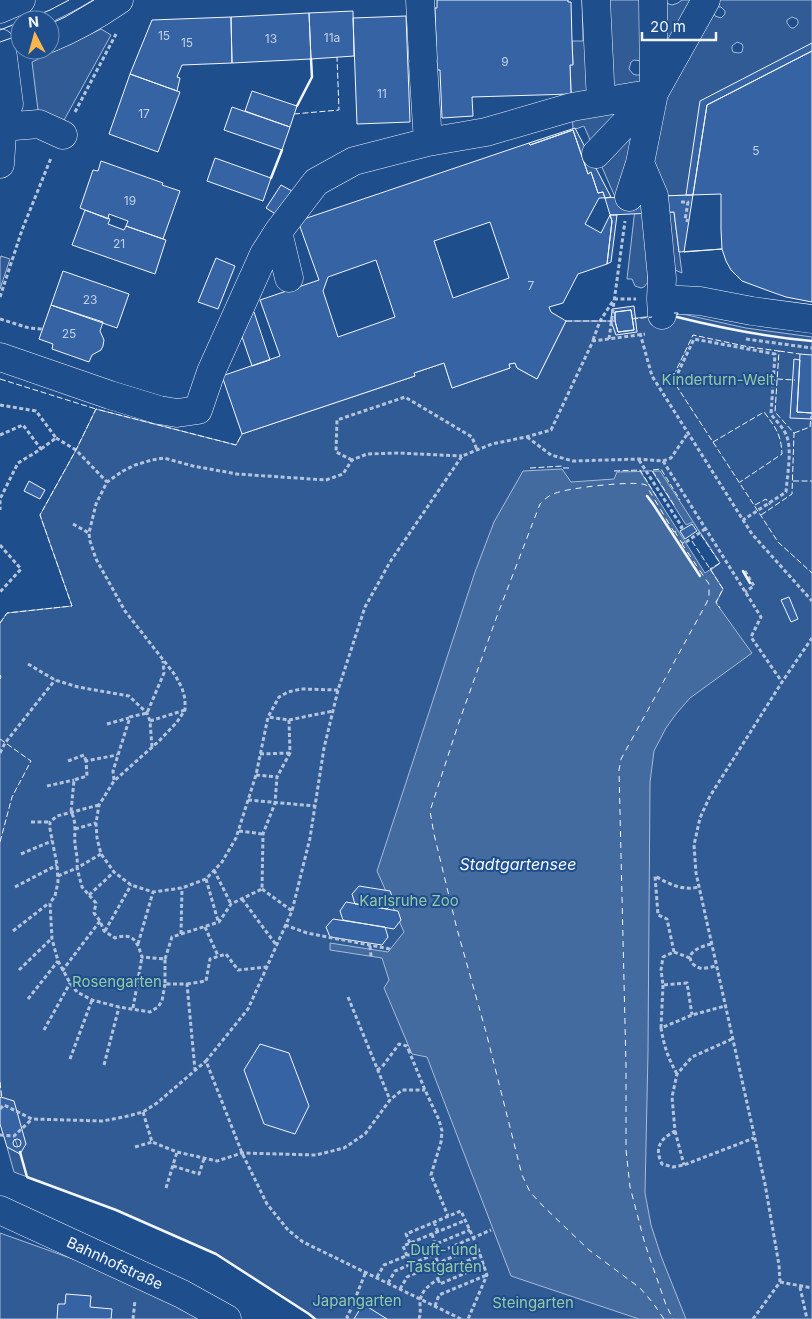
<svg xmlns="http://www.w3.org/2000/svg" width="812" height="1319" viewBox="0 0 812 1319" font-family="Inter,sans-serif">
	<style>
		.built { fill: #305b95; stroke: #a8bbd7; fill-rule: evenodd }
		.water { fill: #446ba0; stroke: #a8bbd7 }
		.pier { fill: #1f4e8c; stroke: #a8bbd7 }
		.lines { fill: none; stroke-linecap: round; stroke-linejoin: round }
		.ferry { stroke: #f2f6ff; stroke-width: 1; stroke-dasharray: 6 5; stroke-linecap: butt }
		.building { fill: #3563a3; stroke: #f2f6ff; fill-rule: evenodd }
		.minor-casing { stroke: #f2f6ff; stroke-width: 29 }
		.path { stroke: #b3c4dc; stroke-width: 3; stroke-dasharray: 4 2.5; stroke-linecap: butt }
		.minor { stroke: #1f4e8c; stroke-width: 28 }
		.tram { stroke: #f2f6ff; stroke-width: 1 }
		.fence { stroke: #f2f6ff; stroke-width: 1; stroke-dasharray: 6 2.5; stroke-linecap: butt }
		.wall { stroke: #f2f6ff; stroke-width: 2.5 }
		.labels { text-anchor: middle; dominant-baseline: central; stroke-width: 4; stroke-linejoin: round; paint-order: stroke }
		.number-label { font-size: 12px; fill: #c3d1e8 }
		.park-label { font-size: 15px; fill: #97c8a6; stroke: #1f4e8c }
		.street-label { font-size: 15px; fill: #f2f6ff; stroke: #1f4e8c }
		.water-label { font-size: 16px; font-style: italic; fill: #f2f6ff; stroke: #1f4e8c }
	</style>
	<rect width="100%" height="100%" fill="#1f4e8c"/>
	<path class="built" d="M582,0H662L666,3L672,5L678,3L682,0H812V51L693,195L615,197L584,126L573,130L570,65L573,64L572,41H583ZM718,7H721L725,11V14L721,18L715,16L714,13L716,8ZM792,17L797,19L798,21V24L794,28H791L787,23V20ZM737,42L742,44L743,47L742,52L739,53L733,52L732,49V46ZM634,60L641,61L643,73L640,75H636L633,74L629,69L631,62Z
		M101,29L111,35L63,122L38,110L32,62Z
		M646,206L648,282L644,287L641,288L635,286L632,279H627L635,209Z
		M665,212H674L682,273L675,270Z
		M1,256L10,259L0,289V259Z
		M678,313L746,328L812,337V1319H315L309,1314L216,1254L116,1210L14,1172L7,1147L20,1153L0,1098V623L7,613L72,606L40,515L76,450L96,409L236,445L242,434L415,376L414,373L444,363L452,388L510,368L509,364L515,363L517,368L537,379L566,321H611Z
		M0,1233L101,1269L209,1319H0Z"/>
	<path class="water" d="M562,469L571,482L614,479L617,472L660,471L720,563L711,570L723,589L716,603L752,653L690,698L676,714L666,728L654,751L650,782L648,1052L645,1193L651,1225L661,1256L686,1319H639L511,1276L427,1057L412,1054L384,988L389,980L382,958L330,950V943L388,952L404,932L377,871L475,572L494,522L523,471Z"/>
	<path class="pier" d="M640,471H652L686,525L693,522L720,563L705,573Z"/>
	<g class="lines">
		<path class="ferry" d="M664,1319L653,1303L640,1288L589,1250L543,1206L530,1192L522,1175L486,1032L457,929L434,834L430,811L459,722L497,616L540,504C545,499 549,495 556,493C568,488 635,480 646,485L674,532L678,530L675,532L682,543L686,542L682,544L709,584V597L706,604L621,759L619,770L626,1066V1150L630,1187L645,1244L666,1305L673,1319"/>
	</g>
	<path class="building" d="M437,0H568V2H571L572,41L573,65H570L571,94L472,97L473,116L442,118L440,70H437L435,8H437Z
		M353,11L354,56L311,59L309,13Z
		M309,13L311,59L232,63L231,17Z
		M406,16L410,122L357,124L353,18Z
		M231,17L232,63L182,65L177,77L180,78L177,91L130,74L152,20Z
		M812,43V51L707,105L693,195H686L700,101Z
		M812,51V302L786,297L769,291L742,281L731,270L726,261L722,249L684,252L707,105Z
		M130,74L180,92L158,152L109,134Z
		M252,91L297,106L290,127L245,111Z
		M232,107L290,127L282,150L224,130Z
		M575,128L611,197L605,198L603,192L598,193L591,172L588,174L573,130L530,145L529,143Z
		M573,130L588,174L591,172L598,193L603,192L612,221L607,264L578,274L563,303L549,307L551,312L566,321L537,379L517,368L515,363L509,364L510,368L452,388L444,363L414,373L415,376L242,434L222,376L280,356L260,300L319,280L298,221L529,143L530,145ZM490,222L509,278L453,298L434,241ZM376,260L395,317L338,337L323,291L328,277Z
		M215,158L271,178L263,201L207,181Z
		M101,161L163,183L162,185L180,191L163,239L126,226L128,221L109,214L108,219L80,208L93,170L98,171Z
		M281,185L292,191L277,215L266,208Z
		M721,194V230L722,249L679,252L674,212L610,215L601,233L585,224L599,198Z
		M85,210L110,219L108,224L124,230L126,226L166,240L155,274L72,245Z
		M610,215H617L611,262L607,264L612,221Z
		M216,258L235,266L218,309L198,302Z
		M63,271L129,294L117,328L51,305Z
		M51,305L103,322L100,331L104,340L103,346L101,350L92,355L89,362L52,349L53,344L39,339Z
		M634,306L637,332L616,335L611,321L612,309ZM631,310L634,330L618,332L615,321V312Z
		M631,310L634,330L618,332L615,321V312Z
		M249,312H254L270,360L252,366L239,328Z
		M800,354L812,355V413L797,412Z
		M794,359L800,360L797,412L812,413V419L790,418Z
		M29,481L45,490L40,499L24,491Z
		M692,524L697,531L685,539L680,531Z
		M789,597L798,619L791,622L781,600Z
		M359,886L390,891L394,901L387,909L355,904L352,894Z
		M346,902L398,911L401,920L394,929L343,920L340,911Z
		M333,919L385,927L388,937L382,945L330,937L326,927Z
		M260,1044L289,1053L309,1106L295,1134L264,1124L244,1070Z
		M1,1097L14,1101L26,1144L20,1154L7,1147L0,1124V1098Z
		M13 1143a4 4 0 1 1 8 0a4 4 0 1 1-8 0Z
		M66,1294L91,1296L90,1307L112,1309L111,1319H57L58,1304H65Z
		M363,1304L387,1319H354Z"/>
	<g class="lines">
		<g class="minor-casing">
			<path id="minor" d="M420,0L423,58
				M596,0L601,102
				M0,9L21,0
				M50,38C75,28 97,15 119,0
				M0,43L3,57L9,104L3,119L0,164
				M423,64L428,142
				M2,127L39,124L63,135
				M596,154L654,93L706,0
				M640,163L654,196L662,278L661,299L662,315
				M629,197L640,163L654,93L653,0
				M289,278L278,232L316,182L354,161L428,142L486,132L572,107L654,93
				M661,299L700,301L752,311L812,319
				M0,357L110,395L159,410L177,413L198,410L211,372L264,254L278,232
				M0,1210L182,1294L227,1319"/>
		</g>
		<path class="path" d="M75,112L116,34
			M681,202H688L685,220L689,221
			M0,297L22,230L51,158
			M614,299H636
			M0,319L29,328L42,329
			M640,333L652,376L743,520L752,534L812,601
			M609,339L625,221
			M746,339L812,348
			M593,340L600,321L613,301
			M675,379L694,339L775,354L771,414C776,421 784,428 787,437C792,452 787,477 786,492L743,520
			M0,405L36,411L56,438L41,449
			M0,435L23,425L41,449L18,463L0,499V510
			M527,437L551,455L573,461L639,459L663,461L761,617L751,637L782,682
			M56,438L76,450L107,482
			M352,460L336,452L337,420L405,397L472,437L477,450
			M639,460L682,527L678,530
			M663,461L671,458L688,433
			M73,524L89,533
			M686,542L705,529
			M0,545L21,569L0,592
			M745,571L754,586L745,592
			M28,664L55,680L78,687L129,696L147,713L150,721L152,747
			M338,690L301,689L288,692L279,697L268,717L256,775L236,838L222,862L206,879L182,888L153,892L131,885L114,872L101,854L97,838L96,823L99,805L114,781L159,741L177,722L185,710V699L182,688L175,675L125,611L96,559L90,541L89,533L96,504L107,482L123,471L135,465L152,460L164,458L193,466L237,474L326,480L343,474L352,460L367,454L398,453L462,456
			M289,720L333,711
			M150,721L185,710
			M107,724L129,718
			M0,753L5,743L55,680
			M260,754L290,753
			M68,761L84,755L86,761
			M256,775L277,777
			M114,780L113,771L130,717L147,713L164,673L163,661
			M47,786L74,780
			M248,800L315,806
			M99,805L57,816L50,822V829L57,865L58,882L55,896L50,903L52,939L58,961L70,983L77,992L92,1000L119,1007L150,1012L158,1007L162,1001L165,984
			M31,822H50
			M75,829L96,823
			M239,831L263,834
			M21,854L52,841
			M101,854L77,868L82,887L96,903L94,913L100,921L104,931L115,938C133,932 137,941 142,957L165,959V984H187L195,1070
			M214,870L231,904
			M58,876L77,868C78,859 76,852 75,844C74,834 77,821 71,812L74,780L87,776L86,761L117,755
			M206,879L218,921
			M15,887L57,865
			M262,889L292,911
			M89,895L114,872
			M242,899L277,946
			M285,925L307,933L390,949
			M205,927L218,956
			M13,931L49,903
			M105,931L131,885
			M181,934L219,922L231,904L262,889L263,834L275,803L277,777L290,753L289,720L268,717
			M138,944L153,892
			M711,944C703,946 683,952 693,964C695,966 697,967 700,968C705,969 711,967 716,966
			M370,946L371,956
			M674,952L667,919L658,915L655,876C669,884 682,891 699,887
			M690,958L674,952L663,957L661,970L663,985L687,983L692,1015
			M165,959L172,937L181,934L182,888
			M19,970L51,939
			M62,971L100,921
			M187,984L206,981L210,959L226,954L238,970L267,967
			M348,997L390,1100
			M28,999L58,961
			M133,1008L142,957
			M661,1028L663,985
			M44,1030L70,983
			M732,1039L692,1057L677,1074L672,1097L675,1131C660,1139 654,1148 662,1164L673,1167L684,1165L754,1138
			M410,1050L409,1051L425,1090L439,1120L442,1131L441,1142L431,1175L448,1216
			M70,1059L92,1000
			M104,1065L119,1007
			M377,1070L382,1067L399,1044L407,1046L409,1051
			M677,1074C668,1058 664,1046 661,1028L692,1015L725,1006
			M0,1109L4,1105L32,1119L102,1121L124,1117L143,1112L157,1103L206,1061
			M143,1112L152,1142L177,1152L217,1161L242,1153L316,1155L344,1148L365,1134L390,1100L402,1090H425
			M675,1131L684,1165
			M0,1135L14,1136L32,1119
			M135,1147L152,1142
			M173,1166L199,1174L204,1159
			M166,1188L177,1152
			M434,1222L438,1232
			M432,1234L435,1244
			M410,1243L406,1234L461,1211L477,1246L487,1275L468,1319
			M407,1256L403,1246L466,1220
			M437,1274L481,1255
			M377,1277L384,1265L470,1230
			M438,1279L440,1284L484,1265
			M780,1282L812,1288
			M388,1283L395,1271L491,1230
			M800,1287L807,1319
			M400,1289L407,1277L477,1246
			M435,1306L439,1295L487,1275
			M133,1319L135,1300
			M348,1319L347,1317C355,1302 359,1287 366,1272
			M419,1319C421,1313 420,1308 420,1302C421,1290 430,1285 438,1279L437,1274L438,1263L431,1246
			M461,1319L303,1242L288,1230L267,1204L242,1153L206,1061L248,1009L292,911L310,838L324,748L338,690L365,607L390,562L462,456L492,444L526,437L551,430L593,341L645,334
			M753,1319L780,1282L779,1265L765,1184L696,873L694,845L700,818L710,796L782,682L812,638"/>
		<use href="#minor" class="minor"/>
		<path class="tram" d="M25,20L50,10L69,0
			M50,24L65,17L94,0
			M0,30L20,22
			M0,42L20,35"/>
		<path class="fence" d="M294,114L339,110L337,57
			M674,313H678L677,317
			M632,319L652,317
			M566,321H614
			M779,351L800,354
			M0,379L96,409
			M777,379L795,380
			M794,433L810,427L811,416
			M713,442L764,412C776,428 781,434 782,454L740,482
			M530,468L563,466
			M563,468H571
			M614,471L640,470L658,499
			M793,481H812
			M674,505L652,470L661,469L680,500
			M755,505L766,499L770,505
			M761,515L792,494L794,433L775,412L779,351L749,347L693,335L672,379L778,542L812,573
			M701,535L720,563L710,569
			M692,541L723,589L716,602L720,608
			M0,623L7,613L72,606L40,515L76,450L96,409L236,445L242,434
			M0,675L1,677L0,679
			M0,739L31,761L12,797L0,842
			M0,1082L2,1099"/>
		<path class="wall" d="M297,106L312,77L311,59
			M271,178L282,150
			M677,317C721,328 766,337 812,341
			M647,496L653,504L700,576
			M743,571L750,583
			M20,1152L27,1177L116,1210L216,1254L309,1314L315,1319"/>
	</g>
	<g class="labels">
		<g class="number-label">
			<text x="164" y="35">15</text>
			<text x="332" y="37">11a</text>
			<text x="271" y="38">13</text>
			<text x="187" y="42">15</text>
			<text x="505" y="61">9</text>
			<text x="382" y="93">11</text>
			<text x="144" y="113">17</text>
			<text x="756" y="150">5</text>
			<text x="130" y="200">19</text>
			<text x="119" y="243">21</text>
			<text x="531" y="285">7</text>
			<text x="90" y="299">23</text>
			<text x="69" y="333">25</text>
		</g>
		<g class="park-label">
			<text x="718" y="379">Kinderturn-Welt</text>
			<text x="409" y="900">Karlsruhe Zoo</text>
			<text x="117" y="981">Rosengarten</text>
			<text x="444" y="1249">Duft- und<tspan x="444" dy="17">Tastgarten</tspan></text>
			<text x="357" y="1300">Japangarten</text>
			<text x="533" y="1302">Steingarten</text>
		</g>
		<g class="street-label">
			<text transform="translate(115 1263) rotate(25)">Bahnhofstraße</text>
		</g>
		<g class="water-label">
			<text x="518" y="864">Stadtgartensee</text>
		</g>
	</g>
	<g transform="translate(35 35) rotate(354)"><circle r="24" fill="#1f4e8c" stroke="#7391ba"/>
	<path d="M0-4L9 19L0 12L-9 19Z" fill="#ffb74d"/>
	<text y="-8" font-size="14" font-weight="bold" text-anchor="middle" fill="#f2f6ff">N</text>
	</g>
	<path d="M642 32v8h74v-8" fill="none" stroke="#f2f6ff" stroke-width="2.5"/>
	<text x="650" y="32" font-size="15" fill="#f2f6ff" stroke="#1f4e8c" stroke-width="4" paint-order="stroke">20 m</text>
</svg>
